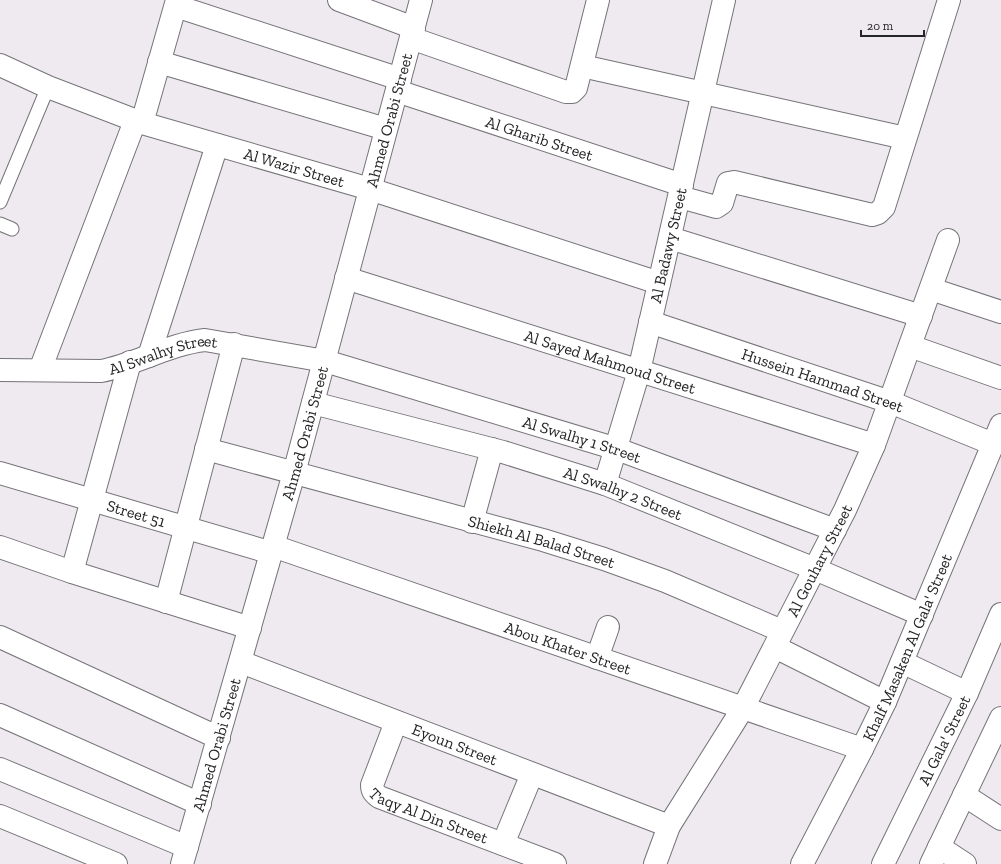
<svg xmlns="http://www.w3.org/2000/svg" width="1001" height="864" viewBox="0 0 1001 864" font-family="'Zilla Slab',serif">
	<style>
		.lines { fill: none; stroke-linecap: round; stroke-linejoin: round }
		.lane-casing { stroke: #767379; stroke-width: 15 }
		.street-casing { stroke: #767379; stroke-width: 24 }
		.secondary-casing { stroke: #767379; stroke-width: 24 }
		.lane { stroke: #fff; stroke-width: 13 }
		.street { stroke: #fff; stroke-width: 22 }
		.secondary { stroke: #fff; stroke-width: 22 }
		.labels { text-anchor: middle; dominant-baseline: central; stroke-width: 4; stroke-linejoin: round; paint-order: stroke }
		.street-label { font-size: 16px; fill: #252426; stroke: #eeeaf0 }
	</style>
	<rect width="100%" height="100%" fill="#eeeaf0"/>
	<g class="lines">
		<g class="lane-casing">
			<path id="lane" d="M0,202L48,87
				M0,224L12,229"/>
		</g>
		<g class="street-casing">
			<g id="street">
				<path d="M339,0L414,28"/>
				<path d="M176,6L400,79"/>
				<path d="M411,38L566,92H572L576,88L598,0"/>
				<path d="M159,62L386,129"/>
				<path id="s1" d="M0,65L48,87L142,123L370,189L659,283"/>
				<path d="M582,66L905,138"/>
				<path id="s2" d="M397,91L682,185"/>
				<path d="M142,123L177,0"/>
				<path d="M680,197L716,207L722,203L728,183L734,182L872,215L878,213L884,207L949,0"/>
				<path d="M670,238L921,316"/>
				<path id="s3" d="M346,278L874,445"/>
				<path d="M931,289L1001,312"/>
				<path id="s4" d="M650,322L890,402L993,444"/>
				<path d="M910,346L1001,378"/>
				<path d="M149,356L217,145"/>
				<path id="s5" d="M0,370L101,371C137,364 169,344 205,340L325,361L617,449L835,530"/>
				<path d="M40,370L135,121"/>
				<path id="s6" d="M313,403L503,452L605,484L815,569L922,615"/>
				<path id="s7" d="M206,449L543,540L604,559L665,581L782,631"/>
				<path id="s8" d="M0,473L272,553"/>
				<path id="s9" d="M605,484L639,371L724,0"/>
				<path d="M472,522L492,449"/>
				<path id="s10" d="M273,546L862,749"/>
				<path d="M0,547L72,572L250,628"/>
				<path d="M72,572L130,362"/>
				<path d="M166,602L234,344"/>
				<path d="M0,637L219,738"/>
				<path d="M775,647L885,702"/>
				<path d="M597,658L608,627"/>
				<path id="s11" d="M241,662L669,826"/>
				<path d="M902,662L967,693"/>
				<path d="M0,715L200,804"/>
				<path id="s12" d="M396,722L372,785C372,791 374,793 379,797L555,864"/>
				<path d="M0,769L187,847"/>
				<path d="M964,795L1001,819"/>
				<path d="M0,816L116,864"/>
				<path d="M503,844L532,774"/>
				<path d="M939,847L965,864"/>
				<path id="s13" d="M182,864L294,473L421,0"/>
				<path id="s14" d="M655,864L669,826L743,708L845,510L874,445L948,240"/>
			</g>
		</g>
		<g class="secondary-casing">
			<g id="secondary">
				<path id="s15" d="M802,864L862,749L885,702L1001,425"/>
				<path id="s16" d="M883,864L967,693L1001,614"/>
				<path d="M931,864L1001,718"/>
			</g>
		</g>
		<use href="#lane" class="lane"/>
		<use href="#street" class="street"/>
		<use href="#secondary" class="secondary"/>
	</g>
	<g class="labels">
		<g class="street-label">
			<text stroke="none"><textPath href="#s13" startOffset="772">Ahmed Orabi Street</textPath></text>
			<text stroke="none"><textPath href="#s2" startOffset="150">Al Gharib Street</textPath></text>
			<text stroke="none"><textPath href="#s1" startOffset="312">Al Wazir Street</textPath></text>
			<text stroke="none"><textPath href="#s9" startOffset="247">Al Badawy Street</textPath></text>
			<text stroke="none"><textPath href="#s5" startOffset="166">Al Swalhy Street</textPath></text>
			<text stroke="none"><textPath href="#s3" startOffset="277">Al Sayed Mahmoud Street</textPath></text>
			<text stroke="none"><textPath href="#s4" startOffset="182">Hussein Hammad Street</textPath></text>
			<text stroke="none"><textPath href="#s13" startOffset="448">Ahmed Orabi Street</textPath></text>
			<text stroke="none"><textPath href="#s5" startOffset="600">Al Swalhy 1 Street</textPath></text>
			<text stroke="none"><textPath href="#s6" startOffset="323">Al Swalhy 2 Street</textPath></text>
			<text stroke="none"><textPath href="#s8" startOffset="142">Street 51</textPath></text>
			<text stroke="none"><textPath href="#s7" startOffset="348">Shiekh Al Balad Street</textPath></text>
			<text stroke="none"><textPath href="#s14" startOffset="346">Al Gouhary Street</textPath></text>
			<text stroke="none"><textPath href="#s15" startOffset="241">Khalf Masaken Al Gala' Street</textPath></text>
			<text stroke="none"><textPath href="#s10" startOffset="312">Abou Khater Street</textPath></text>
			<text stroke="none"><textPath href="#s16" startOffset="138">Al Gala' Street</textPath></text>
			<text stroke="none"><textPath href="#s11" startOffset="229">Eyoun Street</textPath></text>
			<text stroke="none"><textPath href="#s13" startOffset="124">Ahmed Orabi Street</textPath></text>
			<text stroke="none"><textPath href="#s12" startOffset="135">Taqy Al Din Street</textPath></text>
		</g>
	</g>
	<path d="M861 30v6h63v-6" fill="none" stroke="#252426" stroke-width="2"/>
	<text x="867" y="30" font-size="12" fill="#252426" stroke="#eeeaf0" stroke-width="3" paint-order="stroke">20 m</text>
</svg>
